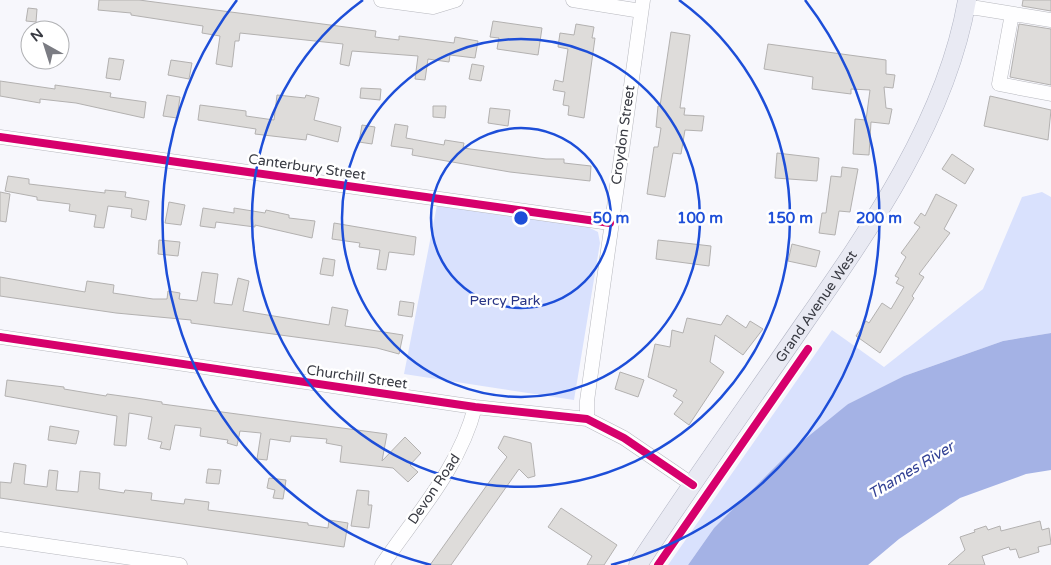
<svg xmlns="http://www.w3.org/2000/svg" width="1051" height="565" viewBox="0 0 1051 565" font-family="'Varela Round',sans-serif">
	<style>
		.green { fill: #d9e1fd }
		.water { fill: #a4b2e5 }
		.building { fill: #dedcda; stroke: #b3b1b0 }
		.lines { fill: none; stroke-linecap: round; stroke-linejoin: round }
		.minor-casing { stroke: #b7b8be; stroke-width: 15 }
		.major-casing { stroke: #b1b4c3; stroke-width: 19 }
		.minor { stroke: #fefeff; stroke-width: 14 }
		.major { stroke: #e9eaf3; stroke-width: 18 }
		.cycleway-casing { stroke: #fff; stroke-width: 11 }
		.cycleway { stroke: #d6006c; stroke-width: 8 }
		.ring { fill: none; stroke: #1d4ed8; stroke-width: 2.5 }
		.labels { text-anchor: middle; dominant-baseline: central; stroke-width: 5; stroke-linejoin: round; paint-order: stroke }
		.street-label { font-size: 14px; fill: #383a42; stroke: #fff }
		.park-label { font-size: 14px; fill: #273485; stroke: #fff }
		.water-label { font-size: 15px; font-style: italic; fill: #334295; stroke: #fff }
		.centre { fill: #1d4ed8; stroke: #fff; stroke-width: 2.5 }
		.ring-label { font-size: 15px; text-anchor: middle; font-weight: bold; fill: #1d4ed8; stroke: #fff; stroke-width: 5; stroke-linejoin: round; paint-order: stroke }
	</style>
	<rect width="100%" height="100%" fill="#f7f7fc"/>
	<path class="green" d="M1042,192L1051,197V333L1003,341L904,376L848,404L714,528L688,565H668L832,330L884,367L983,289L1022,197Z
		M437,205L582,224L598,232L600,243L574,400L404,374Z"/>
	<path class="water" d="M1051,333V470L1026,474L960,498L899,539L868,565H688L714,528L794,448L848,404L904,376L1003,341Z"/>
	<path class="building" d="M99,0H139L376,31L375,37L399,40V36L454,43L455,37L478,41L475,58L450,55L449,62L428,59L425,80L415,79L418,56L352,51L349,66L340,64L343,44L240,33L239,41H235L232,67L216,64L220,36L202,33L203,26L131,15V13L98,10Z
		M1023,0H1051V11L1022,6Z
		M28,8L37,9L36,22L26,21Z
		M493,21L542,28L538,55L497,49L499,38L490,37Z
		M576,24L594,27L592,38H595L584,118L568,115L569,106L563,105L565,92L553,90L555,80L563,82L568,49L558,47L560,33L574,35Z
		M1019,24L1051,29V85L1010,77Z
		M671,32L690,35L680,108H685L684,115L704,116L702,131L685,130L681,154L673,153L665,197L647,194L654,147H658L661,128L656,127L658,106H660Z
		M768,44L886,60V74L895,75L893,88L884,87L886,108L892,109L889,124L871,122L869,155L853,154L855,119L866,120L870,90L851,89V94L812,89L813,77L764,69Z
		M109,58L124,60L120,80L106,78Z
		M171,60L192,63L189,79L168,75Z
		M472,64L484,66L481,81L469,79Z
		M0,81L55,89V85L111,93L110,97L146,102L144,118L76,103L40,99V103L0,96Z
		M361,88L381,89L380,100L360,98Z
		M167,95L180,97L177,118L163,116Z
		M277,95L305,98L306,95L319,98L314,120L341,127L338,142L307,134L306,140L255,134L256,129L198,120L200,105L246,111V116L274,120Z
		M990,96L1051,110L1048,140L984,126Z
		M433,106H446L445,118L433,117Z
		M490,108L510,110L508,126L488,123Z
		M395,124L408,126L406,138L444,145L445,140L464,143L463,148L546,159H564V163L591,166L590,181L510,172L412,155L413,149L391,146Z
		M362,125L375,127L372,144L359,142Z
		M777,153L819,158L817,181L775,178Z
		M952,154L974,169L965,184L942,169Z
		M842,167L858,169L850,212L839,211L835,235L819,233L822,213H826L831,176L841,177Z
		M8,176L29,179V184L105,193V190L126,192L125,197L149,201L146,220L131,217L132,209L108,206L104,228L94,227L96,215L69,211L70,204L37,200V197L5,191Z
		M0,192L10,194L6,222L0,221Z
		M936,194L957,205L944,229L950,233L919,274L924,277L912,296L914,298L880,353L856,336L866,321L869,323L882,303L891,309L904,287L896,283L899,278L895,276L906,257L901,253L920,227L914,223L921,213L925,216Z
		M169,202L185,205L181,225L165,223Z
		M203,208L234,213V208L265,213L266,210L289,215V218L315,221L312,238L255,225V227L216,222L215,228L200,226Z
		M334,223L416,237L414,255L389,252L386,270L377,269L380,250L359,247L360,243L332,239Z
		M159,240L180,242L178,256L158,254Z
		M658,240L711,246L709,266L656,259Z
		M792,244L820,251L816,267L788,261Z
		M323,258L335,260L333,276L320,274Z
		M202,272L218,274L214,303L232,305L238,278L249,281L243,311L329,325L332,307L348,310L345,326L403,335L399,354L377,348L191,323V320L116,313L0,296V277L85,292L87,281L114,285L113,293L153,299H167L168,291L180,293L179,299L197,301Z
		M400,301L414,303L412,317L398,315Z
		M727,315L746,328L750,321L763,329L743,355L715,335L710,362L724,372L689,425L674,414L683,402L673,396L677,390L648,377L655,344L670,347L672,330L683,333L687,318L721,325Z
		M620,372L644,380L638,397L615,389Z
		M7,380L64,387V389L106,396L107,394L136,398L162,402V404L387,434L382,461L405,437L421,453L410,465L418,472L408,482L393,468L340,462L342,446L326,443L327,439L291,436L290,442L270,439L267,460L257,459L261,433L240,431L237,446L227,443L228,440L200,436L201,428L175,425L170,450L160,448L162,442L148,439L152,417L129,413L126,446L114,445L117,416L5,396Z
		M50,426L79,431L76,444L48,440Z
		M504,436L531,443L535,476L528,478L519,469L451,565H430L507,457L498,448Z
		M14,463L26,465L24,484L47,487L49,470L58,471L56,490L78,492L80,471L100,473L99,489L124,493L125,490L152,493L151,500L184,504L185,499L209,502L208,510L308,523V525L328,528L329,520L348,523L344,547L0,498V482L11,483Z
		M208,469L221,470L219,484L206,483Z
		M269,478L286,480L283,499L273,498L275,490L267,488Z
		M357,490L369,491L368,505H372L369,528L351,526Z
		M561,508L617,545L604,565H587L592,556L548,527Z
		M1040,521L1042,530L1049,528L1051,544L1038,547L1039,552L1019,558L1016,549L1010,550L1009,547L982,556L985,565H948L965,550L960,537L975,532L974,530L986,526L988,530L1000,526L1001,531Z"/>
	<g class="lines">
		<g class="minor-casing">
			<path id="minor" d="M381,0L433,7L456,0
				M573,0L641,11
				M965,8H977L1051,20
				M1012,14L999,84L1051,94
				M0,137L610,223
				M0,337L475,407L587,419L624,438L693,485
				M587,419V401L643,0
				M0,539L180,565
				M382,565C416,515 460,467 475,407"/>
		</g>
		<g class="major-casing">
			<g id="major">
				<path id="s1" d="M638,565C691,484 748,405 803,325C871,228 947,118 967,0"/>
			</g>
		</g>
		<use href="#minor" class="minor"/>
		<use href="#major" class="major"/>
		<g class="cycleway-casing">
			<path id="cycleway" d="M0,137L610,223
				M0,337L475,407L587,419L624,438L693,485
				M658,565L808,349"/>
		</g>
		<use href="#cycleway" class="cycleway"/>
	</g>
	<g class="ring">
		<circle cx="521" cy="218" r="90"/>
		<circle cx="521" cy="218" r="179"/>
		<path d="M679 0A269 269 0 1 1 363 0"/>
		<path d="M431 565A358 358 0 0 1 237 0M805 0A358 358 0 0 1 611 565"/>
	</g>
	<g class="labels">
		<g class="street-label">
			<text transform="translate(623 135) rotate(-82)">Croydon Street</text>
			<text transform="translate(307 167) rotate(8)">Canterbury Street</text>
			<text stroke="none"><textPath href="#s1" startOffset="314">Grand Avenue West</textPath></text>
			<text transform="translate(357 377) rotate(8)">Churchill Street</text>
			<text transform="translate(434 489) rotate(-56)">Devon Road</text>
		</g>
		<g class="park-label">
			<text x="505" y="300">Percy Park</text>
		</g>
		<g class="water-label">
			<text transform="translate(911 470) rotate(-31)">Thames River</text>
		</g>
	</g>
	<circle cx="521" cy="218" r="8" class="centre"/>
	<g class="ring-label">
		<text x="611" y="223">50 m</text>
		<text x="700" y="223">100 m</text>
		<text x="790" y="223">150 m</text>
		<text x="879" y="223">200 m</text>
	</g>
	<g transform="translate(45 45) rotate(321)"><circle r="24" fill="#ffffff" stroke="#afb0b3"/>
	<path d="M0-4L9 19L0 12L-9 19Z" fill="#7b7c83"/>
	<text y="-8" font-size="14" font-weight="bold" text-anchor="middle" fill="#383a42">N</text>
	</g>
</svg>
